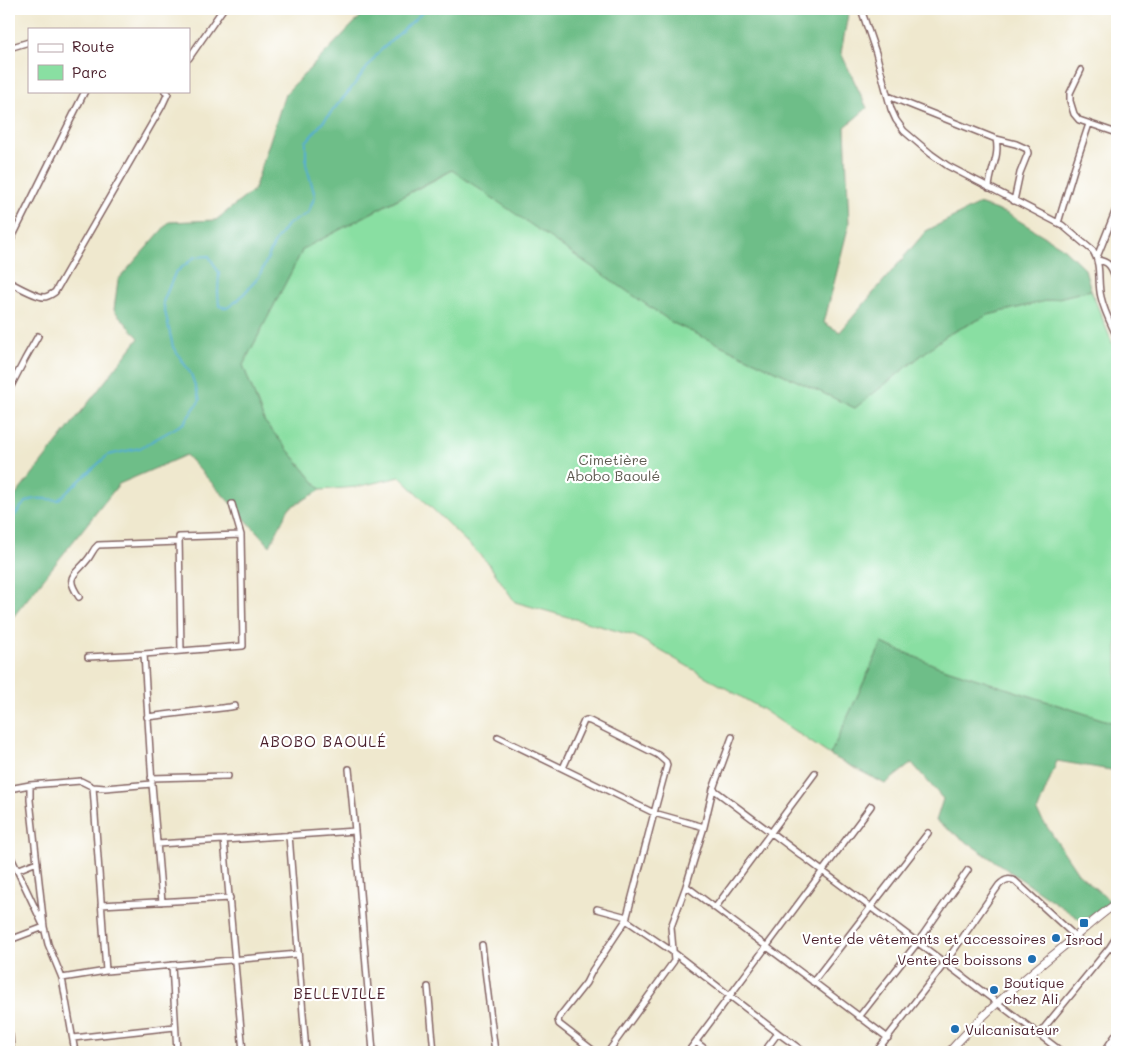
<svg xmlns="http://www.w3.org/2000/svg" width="1126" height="1061" viewBox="0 0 1126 1061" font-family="Mali,sans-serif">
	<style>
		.green { fill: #89dfa2; stroke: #6a7f66 }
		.forest { fill: #6ebe88; stroke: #5c6e5a }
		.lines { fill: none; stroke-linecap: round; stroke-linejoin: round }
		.stream { stroke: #55aed2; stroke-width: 2 }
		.minor-casing { stroke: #846564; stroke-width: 8 }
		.secondary-casing { stroke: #846564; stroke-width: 9 }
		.minor { stroke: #fff; stroke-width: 5 }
		.secondary { stroke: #fff; stroke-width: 7 }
		.poi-dot { fill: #1f6fb2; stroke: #fff; stroke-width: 2 }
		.labels { text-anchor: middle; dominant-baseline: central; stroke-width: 4.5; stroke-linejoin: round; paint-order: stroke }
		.park-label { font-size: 14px; fill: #5d594f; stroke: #fff }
		.poi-label { font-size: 14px; fill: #4a1f2b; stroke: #fff; text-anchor: end }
		.neighbourhood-label { font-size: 15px; letter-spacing: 1px; fill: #4a1f2b; stroke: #fff }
	</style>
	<rect width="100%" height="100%" fill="#fff"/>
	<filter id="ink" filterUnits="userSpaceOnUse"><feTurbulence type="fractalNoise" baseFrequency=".02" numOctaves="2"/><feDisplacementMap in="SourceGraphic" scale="10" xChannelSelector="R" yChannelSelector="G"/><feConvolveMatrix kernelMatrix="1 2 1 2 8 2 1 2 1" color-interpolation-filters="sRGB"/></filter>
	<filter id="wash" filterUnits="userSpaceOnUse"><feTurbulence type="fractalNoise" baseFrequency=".0096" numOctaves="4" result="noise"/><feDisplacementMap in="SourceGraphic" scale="20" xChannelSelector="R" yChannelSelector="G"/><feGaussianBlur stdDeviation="1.12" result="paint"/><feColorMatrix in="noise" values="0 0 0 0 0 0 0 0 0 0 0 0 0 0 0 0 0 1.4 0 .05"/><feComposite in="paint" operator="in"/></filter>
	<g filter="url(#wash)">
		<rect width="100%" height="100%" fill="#efe8ce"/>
		<path class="green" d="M453,170L673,323L855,408L947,335L988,315L1091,290L1117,355V724L937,666L882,643L830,755L762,709L635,636L515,602L488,563L400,477L356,487L321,490L264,421L243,365L303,249Z"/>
		<path class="forest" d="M368,9H849L841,53L867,108L845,127L849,224L824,323L840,332L926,231L979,204L1008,214L1062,247L1085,269L1091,290L988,315L947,335L855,408L673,323L452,170L303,249L243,365L264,421L321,490L289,508L270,546L186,455L119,484L9,622V504L139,338L114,310L118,280L169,222L216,220L254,190L285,94Z
			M882,643L937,666L1117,724V771L1057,761L1037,812L1078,873L1112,903L1082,921L936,821L943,799L912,763L885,784L830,755Z"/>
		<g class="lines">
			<path class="stream" d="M9,524C27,498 25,497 58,500L108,455L140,448L184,423L200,400L191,374L173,347L163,302L175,273L195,257L209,256L219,273L218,292L219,306L227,308L238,300L259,277L275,242L287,225L308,213L315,196L306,164V142L350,90L379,52L426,9"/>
		</g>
	</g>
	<g filter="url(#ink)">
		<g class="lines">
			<g class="minor-casing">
				<path id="minor" d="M861,9L876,53L891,109L896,120L904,131L931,154L948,166L1062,225L1093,251C1102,265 1097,282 1101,297C1104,311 1111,324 1117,337
					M9,48L29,42
					M189,58L223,9
					M1081,70L1070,93V101L1074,114L1079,120L1117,133
					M888,96L996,139L1016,144L1027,149L1028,153L1020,173L1014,201
					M989,188C990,169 1000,158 996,139
					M1058,223L1075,166L1089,124
					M9,244L85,91
					M1097,257L1117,207
					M1097,260C1112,262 1111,269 1117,281
					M9,282C17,286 36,297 44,297C48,297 52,294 55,292L162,106L168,93L165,91
					M9,390L25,359L38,336
					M79,597C64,575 75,576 88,559C92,554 93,549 98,545L179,542
					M181,651L179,537L241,535
					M88,657L144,654
					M147,717L230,707L235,706
					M498,737L654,813L667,765L666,762L658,755L590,721L586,720L584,721L563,768
					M349,769L355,831L373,1052
					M151,778L228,776
					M30,785V800L44,927L48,944L62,978L75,1052
					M93,787L106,971
					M9,789L30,785L81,781L93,787L105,788L152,784
					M713,789L945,963L1062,1052
					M289,835L306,1052
					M224,840L243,1052
					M157,844L224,840L355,831
					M9,853L44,927L15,938L9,939
					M17,870L37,862
					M686,886L888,1038
					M162,902L152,784L144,654L243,646L241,535L232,504
					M101,905L230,898
					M715,908L815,773
					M597,909L627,917
					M626,920L673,952L778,1033L804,1052
					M482,945L495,1052
					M1110,947L1117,953
					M172,965L177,1052
					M62,978L106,971L298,954
					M813,982L928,833
					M428,987L434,1052
					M859,1017L918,942L968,870
					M1039,1034L1110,947L1117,936
					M10,1035L11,1052
					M73,1038L175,1027
					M696,1042L709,1052
					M595,1052L559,1024L558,1020L560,1016L586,983L592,971L626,920L654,813L704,827
					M608,1052L674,961L671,927L686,886L704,827L713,789L732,737
					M688,1052L871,806
					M764,1052L778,1033
					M876,1052L945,963L999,885C1004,880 1008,878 1015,881L1075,936
					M1104,1052L1117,1033"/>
			</g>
			<g class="secondary-casing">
				<path id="secondary" d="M949,1052C983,1013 1023,979 1063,947C1081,932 1098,916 1117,903"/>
			</g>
			<use href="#minor" class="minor"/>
			<use href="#secondary" class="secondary"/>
		</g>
	</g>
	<g class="poi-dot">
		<rect x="1079" y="918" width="10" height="10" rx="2.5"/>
		<circle cx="1056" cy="938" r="5"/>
		<circle cx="1032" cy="959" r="5"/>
		<circle cx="994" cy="990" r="5"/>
		<circle cx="955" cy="1029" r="5"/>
	</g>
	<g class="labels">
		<g class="park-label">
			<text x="613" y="459">Cimetière<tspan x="613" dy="16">Abobo Baoulé</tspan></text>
		</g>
		<g class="poi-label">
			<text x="1046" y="938">Vente de vêtements et accessoires</text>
			<text x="1084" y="939" text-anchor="middle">Isrod</text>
			<text x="1022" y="959">Vente de boissons</text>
			<text x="1004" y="982" text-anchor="start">Boutique<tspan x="1004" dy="16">chez Ali</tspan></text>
			<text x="965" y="1029" text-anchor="start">Vulcanisateur</text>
		</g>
		<g class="neighbourhood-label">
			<text x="323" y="741">ABOBO BAOULÉ</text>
			<text x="340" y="993">BELLEVILLE</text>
		</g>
	</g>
	<rect width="1126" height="1061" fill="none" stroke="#fff" stroke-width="30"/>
	<rect x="28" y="28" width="162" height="65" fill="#ffffff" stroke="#b7a5aa"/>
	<rect x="38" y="44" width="25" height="8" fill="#ffffff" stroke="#b7a5aa"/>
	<text x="72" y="52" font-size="15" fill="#4a1f2b">Route</text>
	<rect x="38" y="65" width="25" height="15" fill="#89dfa2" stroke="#b7a5aa"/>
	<text x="72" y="78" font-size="15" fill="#4a1f2b">Parc</text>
</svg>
